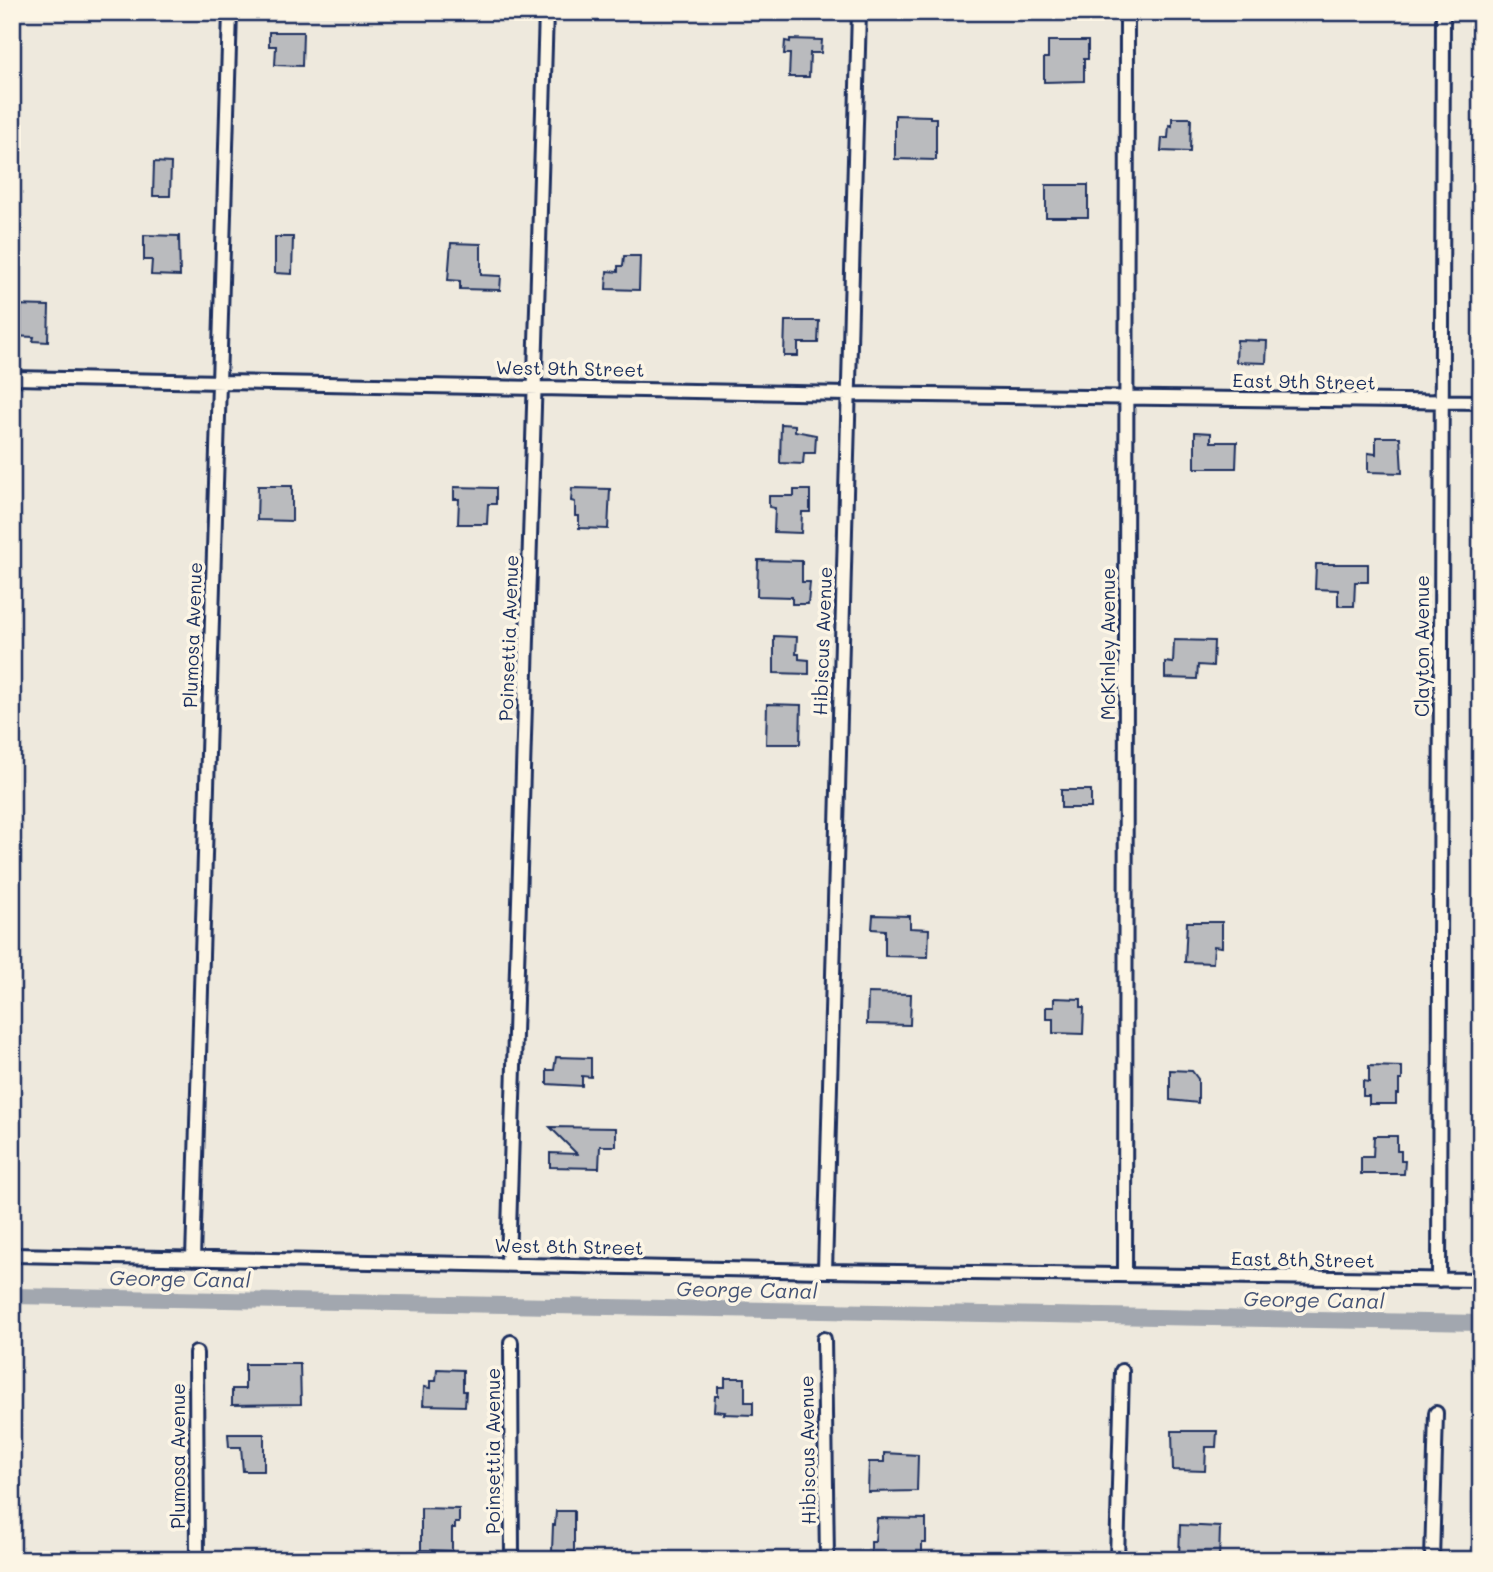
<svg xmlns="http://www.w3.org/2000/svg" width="1493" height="1572" viewBox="0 0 1493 1572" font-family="Mali,sans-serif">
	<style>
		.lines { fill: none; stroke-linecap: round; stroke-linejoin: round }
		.canal { stroke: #a2a7af; stroke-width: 16 }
		.building { fill: #babbbe; stroke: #1b2f5e; stroke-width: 2 }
		.street-casing { stroke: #1b2f5e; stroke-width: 18 }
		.street { stroke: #fcf5e5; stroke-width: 12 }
		.labels { text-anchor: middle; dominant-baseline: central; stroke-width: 7; stroke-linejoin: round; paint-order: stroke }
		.street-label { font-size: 19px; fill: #1b2f5e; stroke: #fcf5e5 }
		.water-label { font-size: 21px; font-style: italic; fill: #445376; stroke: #fcf5e5 }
	</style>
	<rect width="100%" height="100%" fill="#eee9dd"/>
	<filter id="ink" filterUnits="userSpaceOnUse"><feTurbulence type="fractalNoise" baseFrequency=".0143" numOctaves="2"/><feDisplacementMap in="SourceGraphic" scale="14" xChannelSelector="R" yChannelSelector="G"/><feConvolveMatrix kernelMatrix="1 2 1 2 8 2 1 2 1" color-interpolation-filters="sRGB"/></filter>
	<g filter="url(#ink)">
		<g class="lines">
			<path class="canal" d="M12,1296L1481,1323"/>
		</g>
		<path class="building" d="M269,32H303L302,66L275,65L276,46H269Z
			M790,39L822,40L821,53H810L809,77H789L790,54H784L785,41L790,42Z
			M1048,41H1088V59H1084V81L1044,82V58H1048Z
			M895,115L930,116V118H936V160L895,159Z
			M1172,118H1191L1190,152L1161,151L1162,138H1168L1169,125L1172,126Z
			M154,162L171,163L170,196H153Z
			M1046,185H1088V217H1046Z
			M144,235L179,236L180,276L151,275L152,260H144Z
			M275,237H293L292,274L275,273Z
			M451,243L481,244V275L501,276L500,290L460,289V281L448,280Z
			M624,256H640L639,290L606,289L607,271L618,272V266H623Z
			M12,305L49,306L48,342L33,341L34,337L12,336Z
			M785,321H819L818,343H798V356H784Z
			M1237,340L1267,341L1266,363L1236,362Z
			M781,424L795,425V431L816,435L815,453H804L803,464L780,463Z
			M1195,432L1211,433V442H1237L1236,468H1195Z
			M1376,437H1400L1402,473L1368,472V453L1376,454Z
			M258,486H292V521L257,520Z
			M454,487L496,488V504H488L487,524H458L459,499H454Z
			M572,488L610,489L608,529L579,528V516H575V502L571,501Z
			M794,490H810V512H802L801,533L774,532L775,508L769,507V496H794Z
			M758,560L802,561V582H810L808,604H792V597L757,596Z
			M1316,564H1368V582H1355L1354,606H1338V590L1315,589Z
			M774,636L797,637L796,654H799V659L809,660V674L774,673Z
			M1174,640L1214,641L1213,666L1198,665L1197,679L1165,678V662L1173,663Z
			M767,704L801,705L800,744H766Z
			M1061,790H1091V808H1061Z
			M873,915L910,916V928L929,929L928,957L885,956V930L872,929Z
			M1187,922H1222V947L1214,946L1213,963L1185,962Z
			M868,993L911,994L910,1025L867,1024Z
			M1054,998L1081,999V1007H1084L1083,1034L1053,1033V1019H1046V1007H1054Z
			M556,1057L591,1058V1077L582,1076V1086L547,1084V1070H554Z
			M1369,1066L1402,1067V1080H1399V1094H1396V1104H1369V1096H1363V1081L1369,1082Z
			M1170,1070L1192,1071L1198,1079V1103L1170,1100Z
			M550,1127L616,1128V1146H600L599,1168L550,1167V1153L577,1154Z
			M1374,1136H1397V1151H1401V1161H1405L1404,1174H1361V1157H1373Z
			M245,1364H300L301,1404L232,1405V1389H245Z
			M437,1369L463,1370V1391H466L465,1406L423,1405L424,1387L430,1388V1381H436Z
			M725,1378H745V1402H753V1415L724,1414L725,1412L714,1411L715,1396H718V1387H725Z
			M1172,1431H1217L1216,1447H1206L1205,1471L1173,1470Z
			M228,1434H264V1471H243L241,1447H229Z
			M884,1453L918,1455L917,1491L868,1492L869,1462H884Z
			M421,1508L459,1509V1523H455V1528H452V1551L421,1550Z
			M556,1511H574V1552L552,1551L553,1525H555Z
			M877,1518L926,1519V1543H922V1559L871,1558V1542H875Z
			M1180,1525L1220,1527L1219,1560H1179Z"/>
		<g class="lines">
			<g class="street-casing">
				<path id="street" d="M12,378L848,394L1481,402
					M12,1255L825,1271L1481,1280
					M193,1259L230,12
					M508,1264L546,12
					M825,1271L859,12
					M1125,1275L1127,12
					M1439,1280L1443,12
					M824,1339L827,1560
					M511,1342L512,1560
					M196,1353L197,1560
					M1117,1560L1122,1371
					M1432,1560L1436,1413"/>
			</g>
			<use href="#street" class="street"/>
		</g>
	</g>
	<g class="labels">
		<g class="street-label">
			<text transform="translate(570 368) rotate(1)">West 9th Street</text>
			<text transform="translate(1304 381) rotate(1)">East 9th Street</text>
			<text transform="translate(192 635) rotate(-88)">Plumosa Avenue</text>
			<text transform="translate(508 638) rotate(-88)">Poinsettia Avenue</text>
			<text transform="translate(822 641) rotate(-88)">Hibiscus Avenue</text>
			<text transform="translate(1107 644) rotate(-90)">McKinley Avenue</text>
			<text transform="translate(1421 646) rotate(-90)">Clayton Avenue</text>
			<text transform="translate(569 1246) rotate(1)">West 8th Street</text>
			<text transform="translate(1303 1259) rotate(1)">East 8th Street</text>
			<text transform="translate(807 1450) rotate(-91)">Hibiscus Avenue</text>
			<text transform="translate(492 1451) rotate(-90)">Poinsettia Avenue</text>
			<text transform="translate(177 1456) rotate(-90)">Plumosa Avenue</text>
		</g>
		<g class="water-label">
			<text transform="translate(180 1278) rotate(1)">George Canal</text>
			<text transform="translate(747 1289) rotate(1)">George Canal</text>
			<text transform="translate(1314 1299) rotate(1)">George Canal</text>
		</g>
	</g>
	<rect width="1493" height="1572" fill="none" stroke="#fcf5e5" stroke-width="42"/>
	<rect x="21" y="21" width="1451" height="1530" fill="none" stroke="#1b2f5e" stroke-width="2.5" filter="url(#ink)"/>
</svg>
